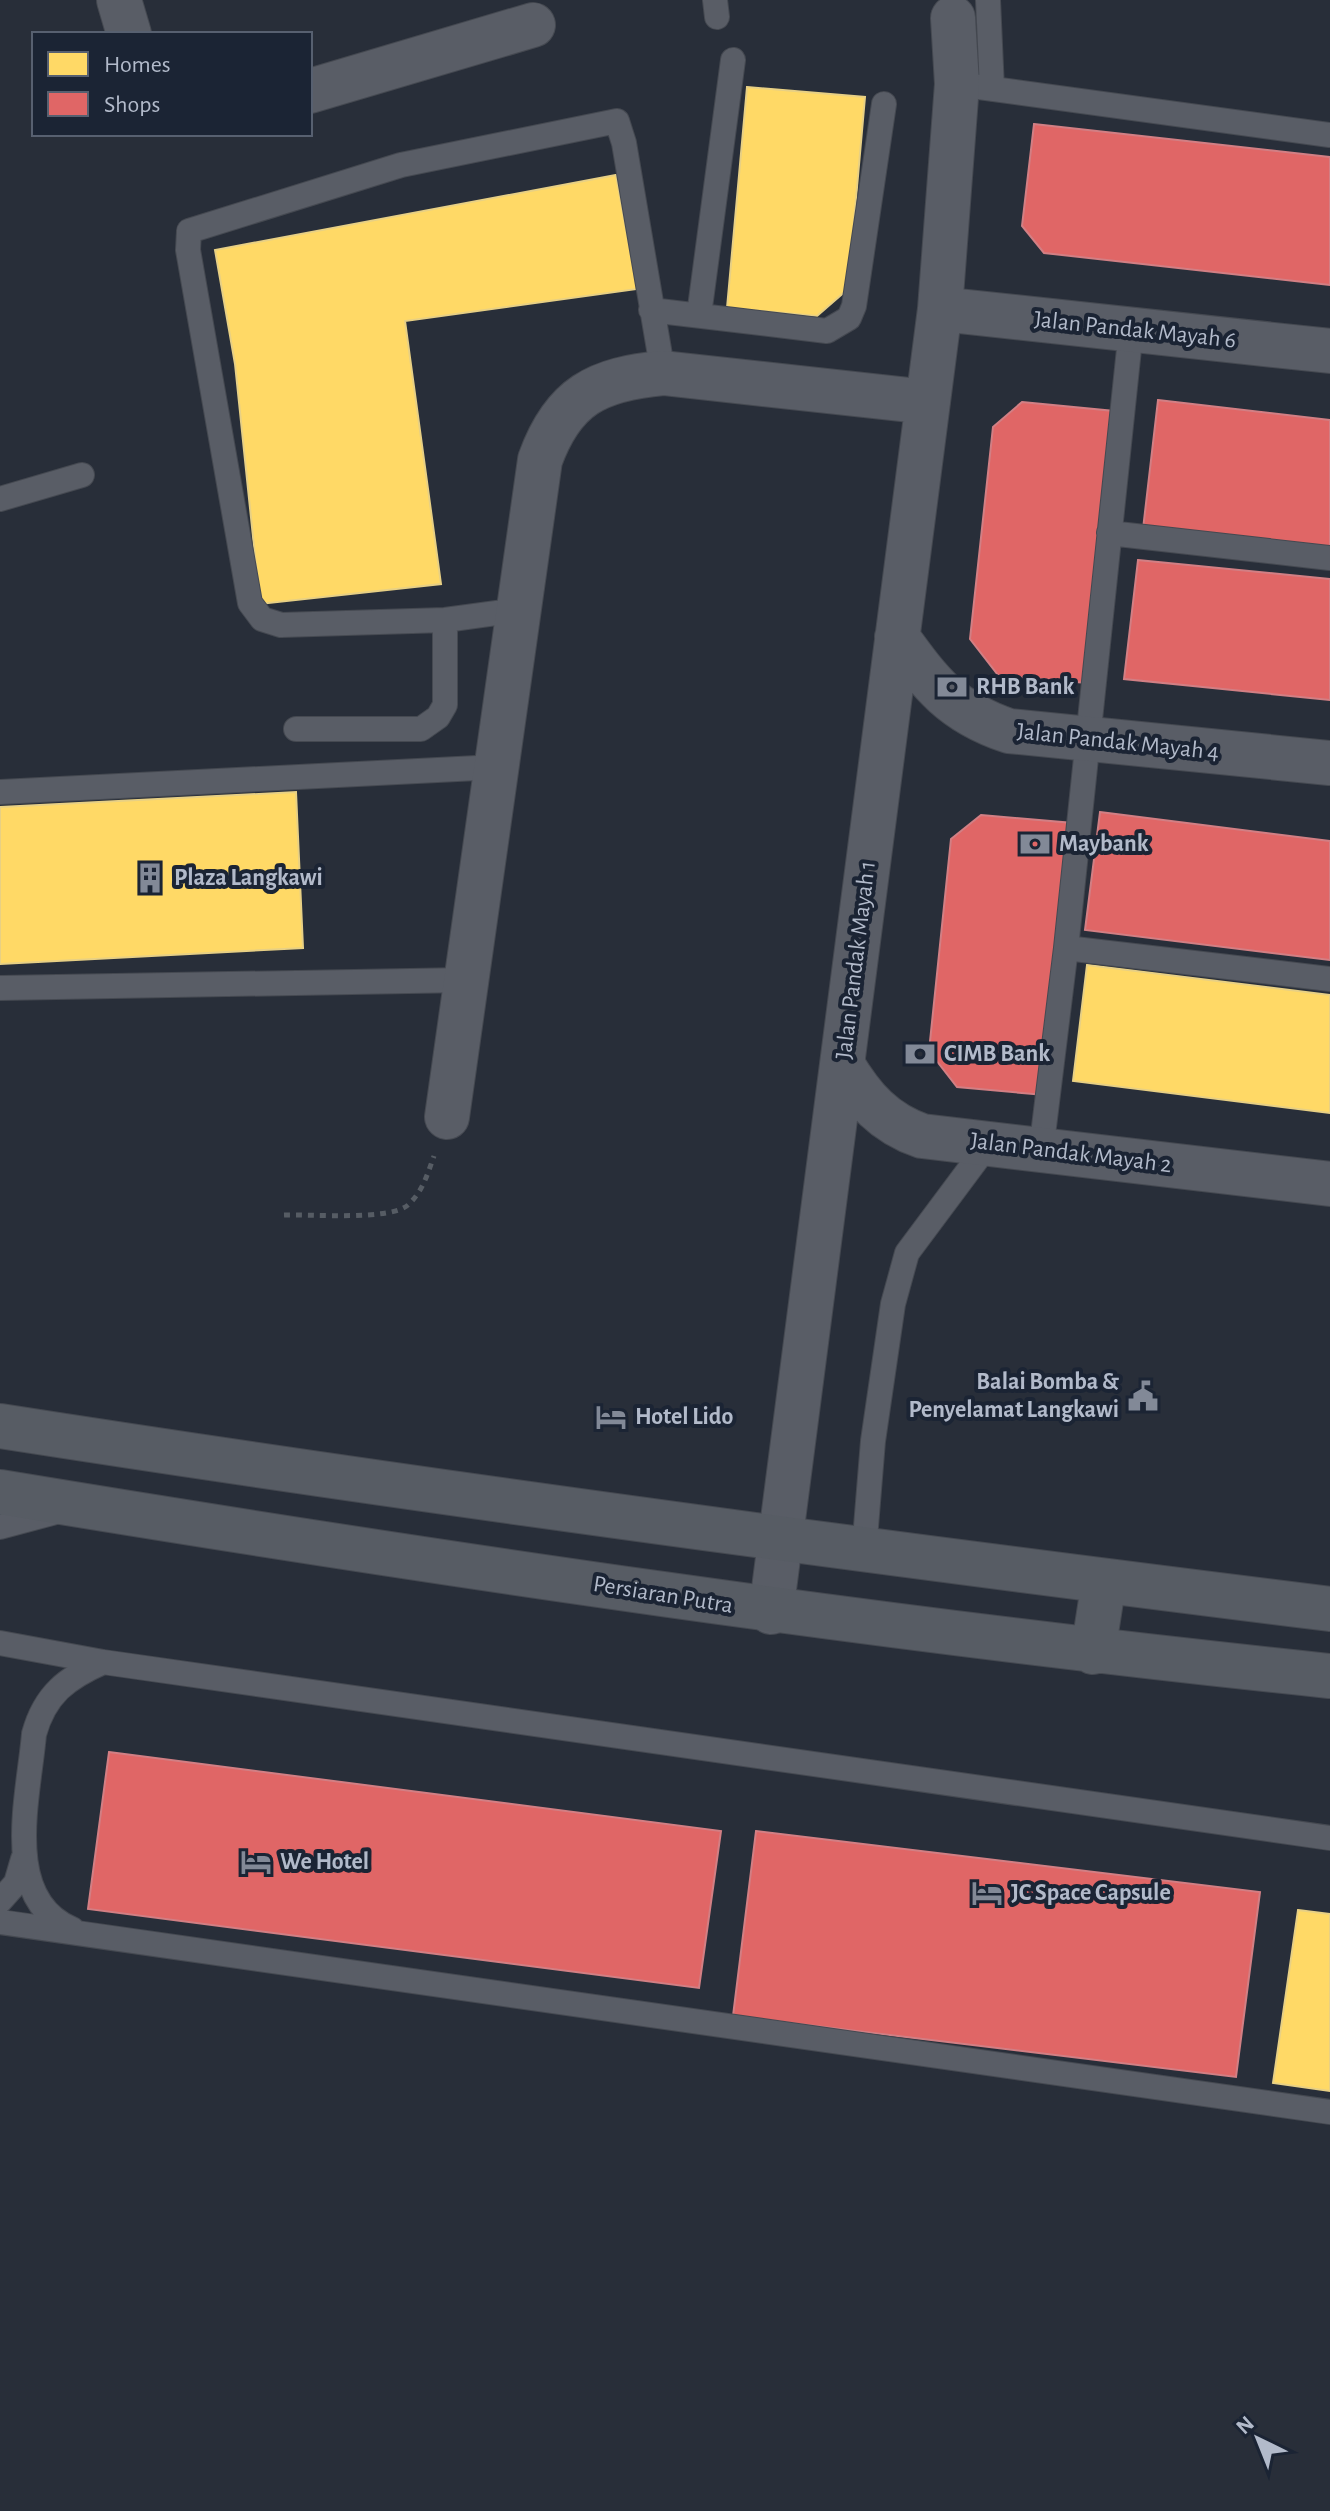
<svg xmlns="http://www.w3.org/2000/svg" width="1330" height="2511" viewBox="0 0 1330 2511" font-family="'Alegreya Sans',sans-serif">
	<style>
		.homes { fill: #ffd966; stroke: #e8d084; stroke-width: 2 }
		.shops { fill: #e06666; stroke: #d27f84; stroke-width: 2 }
		.lines { fill: none; stroke-linecap: round; stroke-linejoin: round }
		.lane-casing { stroke: #454951; stroke-width: 26 }
		.street-casing { stroke: #454951; stroke-width: 46 }
		.secondary-casing { stroke: #454951; stroke-width: 46 }
		.path { stroke: #565c64; stroke-width: 5; stroke-dasharray: 6 6; stroke-linecap: butt }
		.lane { stroke: #595d66; stroke-width: 24 }
		.street { stroke: #595d66; stroke-width: 44 }
		.secondary { stroke: #575c64; stroke-width: 44 }
		.labels { text-anchor: middle; dominant-baseline: central; stroke-width: 8; stroke-linejoin: round; paint-order: stroke }
		.street-label { font-size: 24px; fill: #b2baca; stroke: #1b2434 }
		.poi-label { font-size: 24px; font-weight: bold; fill: #b2baca; stroke: #1b2434; text-anchor: start }
	</style>
	<rect width="100%" height="100%" fill="#282e39"/>
	<path class="homes" d="M747,87L865,97L848,289L817,316L727,308Z
		M616,175L637,289L405,321L441,584L260,604L235,364L215,250Z
		M296,792L303,948L0,964V807Z
		M1087,965L1330,995V1113L1073,1081Z
		M1298,1910L1330,1914V2091L1273,2083Z"/>
	<path class="shops" d="M1034,124L1330,157V285L1044,253L1022,226Z
		M1158,400L1330,420V550L1143,529Z
		M1022,402L1114,411L1086,683L998,675L970,639L993,427Z
		M1138,560L1330,579V700L1124,679Z
		M1100,812L1330,841V960L1085,930Z
		M981,815L1073,823L1044,1095L957,1087L929,1051L951,839Z
		M109,1752L721,1831L699,1988L88,1909Z
		M756,1831L1260,1892L1236,2077L733,2016Z"/>
	<g class="lines">
		<g class="lane-casing">
			<path id="lane" d="M715,0L717,17
				M988,0L992,89
				M957,84L1330,135
				M651,310L827,331L849,318L854,306L884,104
				M699,315L733,60
				M0,499L82,475
				M1109,533L1330,558
				M519,610L445,620L281,625L262,619L250,603L188,250L189,231L401,165L617,121L624,143L663,373
				M296,729H421L438,717L445,705V620
				M0,792L497,767
				M1066,948L1330,979
				M0,988L466,980
				M1041,1151L1066,948L1131,330
				M0,1527L56,1512
				M864,1551L873,1441L893,1304L907,1253L989,1143
				M0,1643L103,1662L1330,1838
				M0,1901L16,1883L23,1859
				M0,1922L1330,2112
				M72,1929C0,1899 29,1795 34,1734C45,1694 67,1678 103,1662"/>
		</g>
		<g class="street-casing">
			<path id="street" d="M119,0L129,34
				M310,91L533,25
				M940,309L1330,351
				M897,637C931,684 952,712 1009,731L1330,763
				M842,1064C863,1099 884,1123 922,1136L1330,1184
				M447,1117L540,460C563,396 597,379 663,373L928,402
				M771,1612L940,309L957,84L953,18"/>
		</g>
		<g class="secondary-casing">
			<path id="secondary" d="M0,1426C442,1495 886,1554 1330,1609
				M0,1492C442,1565 884,1630 1330,1676
				M1093,1652L1104,1581"/>
		</g>
		<path class="path" d="M284,1215C310,1214 390,1221 408,1205C423,1191 427,1175 434,1156"/>
		<use href="#lane" class="lane"/>
		<use href="#street" class="street"/>
		<use href="#secondary" class="secondary"/>
	</g>
	<defs>
		<g id="bank-bare" transform="scale(2.4)"><path d="M-6-4H6V4H-6ZM0-2.3a2.3 2.3 0 1 0 0 4.6a2.3 2.3 0 1 0 0-4.6Z" fill="#828997" stroke="#1b2434" stroke-width="2.5" paint-order="stroke"/></g>
		<g id="building-bare" transform="scale(2.4)"><path d="M-4-6H4V6H1V3H-1V6H-4ZM-2.5-4.3h1.7v1.8h-1.7ZM.8-4.3h1.7v1.8H.8ZM-2.5-1h1.7V.8h-1.7ZM.8-1h1.7V.8H.8Z" fill="#828997" stroke="#1b2434" stroke-width="2.5" paint-order="stroke"/></g>
		<g id="civic-bare" transform="scale(2.4)"><path d="M-.6-6.5H3V-4.5H.6V-3L4-1V1h2V6H-6V1h2V-1L-.6-3ZM-1.2 2.5V6h2.4V2.5Z" fill="#828997" stroke="#1b2434" stroke-width="2.5" paint-order="stroke"/></g>
		<g id="hotel-bare" transform="scale(2.4)"><path d="M-6-4.5h1.5V1H6V5H4.5V3h-9V5H-6ZM-4 0a1.8 1.8 0 1 1 3.6 0ZM.5 0V-2.5h3Q6-2.5 6 0Z" fill="#828997" stroke="#1b2434" stroke-width="2.5" paint-order="stroke"/></g>
	</defs>
	<g fill-rule="evenodd">
		<use href="#bank-bare" x="952" y="687"/>
		<use href="#bank-bare" x="1035" y="844"/>
		<use href="#building-bare" x="150" y="878"/>
		<use href="#bank-bare" x="920" y="1054"/>
		<use href="#civic-bare" x="1143" y="1396"/>
		<use href="#hotel-bare" x="611" y="1417"/>
		<use href="#hotel-bare" x="256" y="1862"/>
		<use href="#hotel-bare" x="987" y="1893"/>
	</g>
	<g class="labels">
		<g class="street-label">
			<text transform="translate(1135 330) rotate(6)">Jalan Pandak Mayah 6</text>
			<text transform="translate(1118 742) rotate(6)">Jalan Pandak Mayah 4</text>
			<text transform="translate(856 960) rotate(-83)">Jalan Pandak Mayah 1</text>
			<text transform="translate(1071 1153) rotate(7)">Jalan Pandak Mayah 2</text>
			<text transform="translate(663 1595) rotate(9)">Persiaran Putra</text>
		</g>
		<g class="poi-label">
			<text x="976" y="687">RHB Bank</text>
			<text x="1059" y="844">Maybank</text>
			<text x="174" y="878">Plaza Langkawi</text>
			<text x="944" y="1054">CIMB Bank</text>
			<text x="1119" y="1382" text-anchor="end">Balai Bomba &amp;<tspan x="1119" dy="28">Penyelamat Langkawi</tspan></text>
			<text x="635" y="1417">Hotel Lido</text>
			<text x="280" y="1862">We Hotel</text>
			<text x="1011" y="1893">JC Space Capsule</text>
		</g>
	</g>
	<rect x="32" y="32" width="280" height="104" fill="#1b2434" stroke="#576070" stroke-width="2"/>
	<rect x="48" y="52" width="40" height="24" fill="#ffd966" stroke="#576070" stroke-width="2"/>
	<text x="104" y="72" font-size="24" fill="#b2baca">Homes</text>
	<rect x="48" y="92" width="40" height="24" fill="#e06666" stroke="#576070" stroke-width="2"/>
	<text x="104" y="112" font-size="24" fill="#b2baca">Shops</text>
	<g transform="translate(1258 2439) rotate(317)" stroke="#1b2434" stroke-width="6" paint-order="stroke">
	<path d="M0-6L14 30L0 20L-14 30Z" fill="#b2baca"/>
	<text y="-12" font-size="22" font-weight="bold" text-anchor="middle" fill="#b2baca">N</text>
	</g>
</svg>
